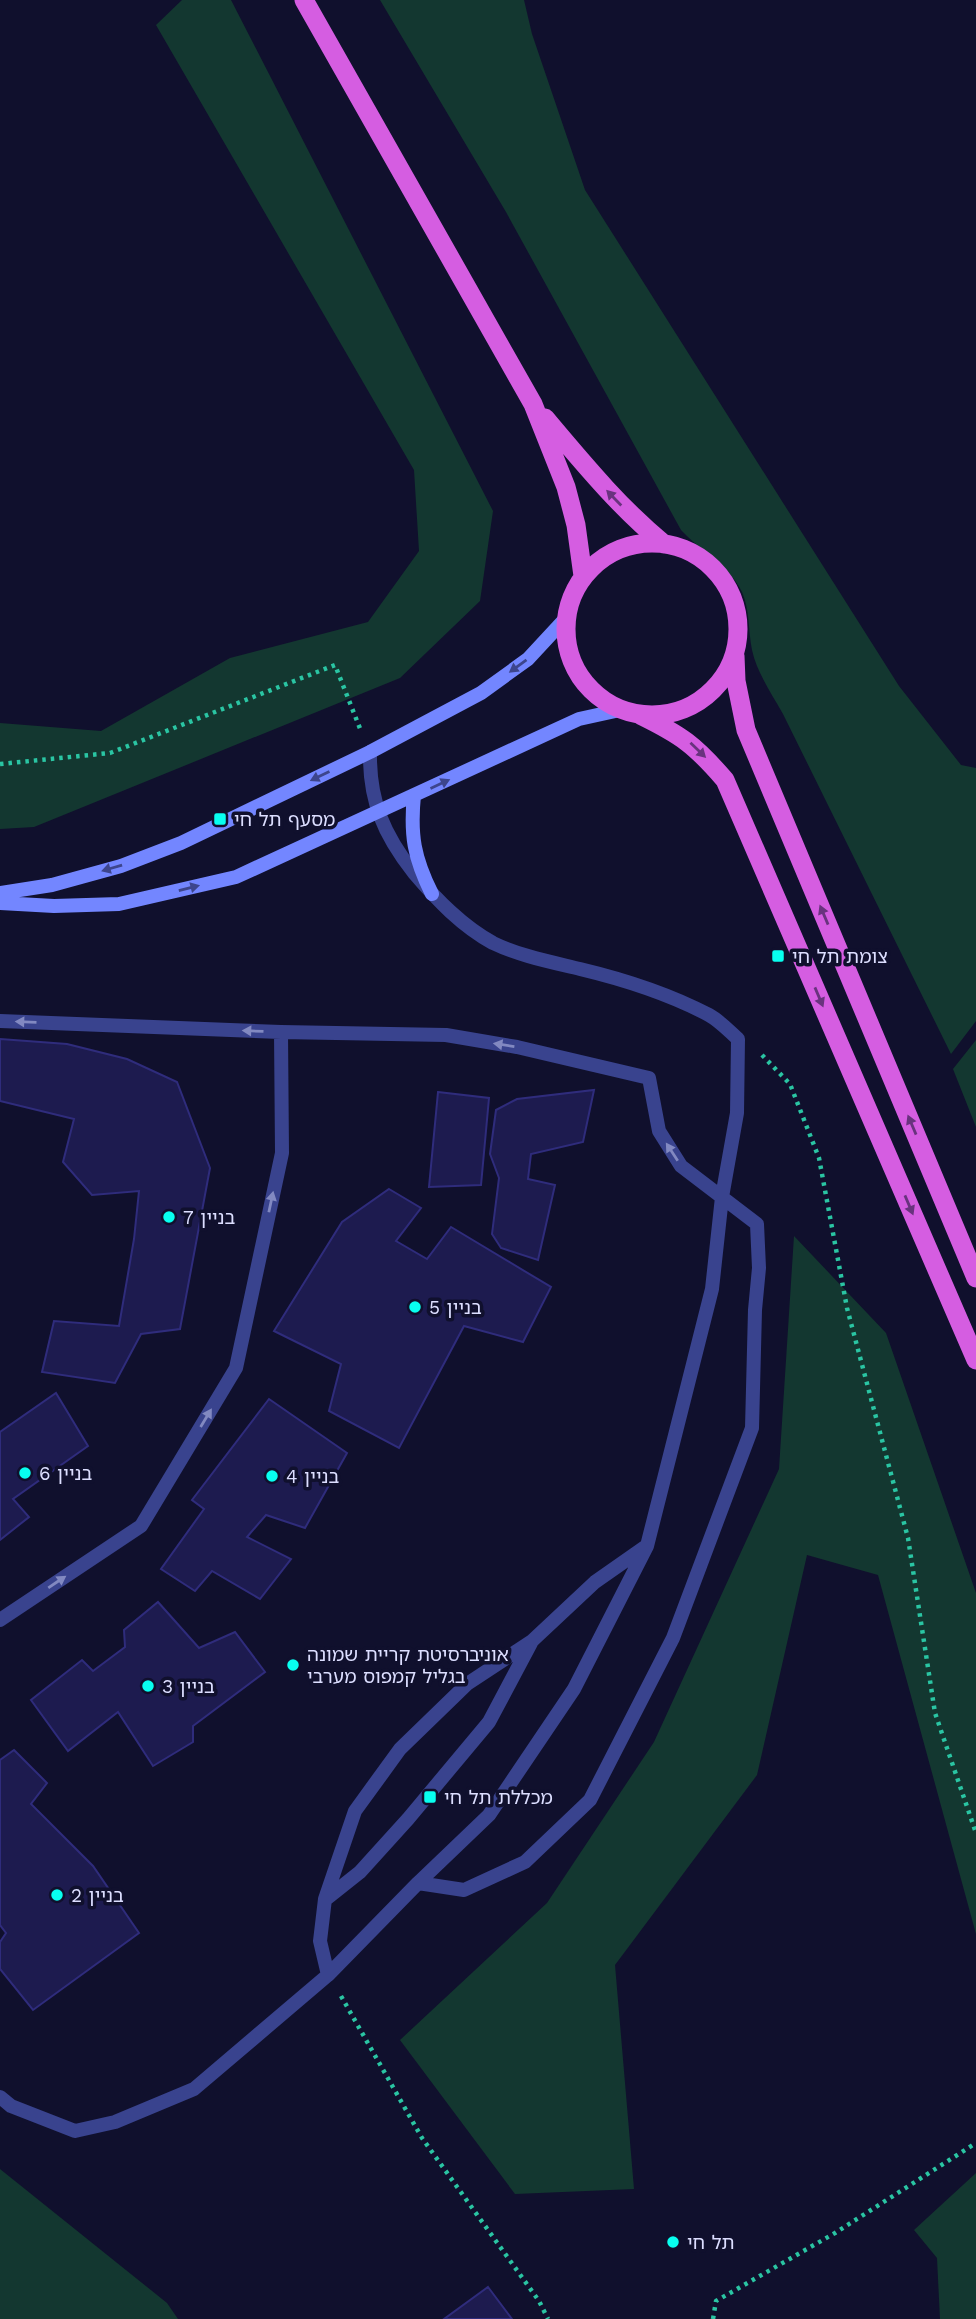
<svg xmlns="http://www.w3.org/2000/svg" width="976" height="2319" viewBox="0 0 976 2319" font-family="'Work Sans','Noto Sans Hebrew',sans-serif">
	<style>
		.green { fill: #133730 }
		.building { fill: #1d1b4f; stroke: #2f2c7c; stroke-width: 2 }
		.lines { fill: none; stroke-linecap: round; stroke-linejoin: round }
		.path { stroke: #2ac5a3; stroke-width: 4.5; stroke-dasharray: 3.5 5; stroke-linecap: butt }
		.minor { stroke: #39438e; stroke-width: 14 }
		.secondary { stroke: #7386ff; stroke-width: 14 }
		.trunk { stroke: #d55de1; stroke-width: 19 }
		.oneway { fill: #69337e }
		.oneway2 { fill: #3d458c }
		.oneway3 { fill: #8289c1 }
		.poi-dot { fill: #08fff0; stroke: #10102d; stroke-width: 2.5 }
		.labels { text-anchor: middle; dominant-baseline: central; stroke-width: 7; stroke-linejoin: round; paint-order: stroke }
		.poi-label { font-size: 19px; fill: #dcdeff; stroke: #10102d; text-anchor: start }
	</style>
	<rect width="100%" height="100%" fill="#10102d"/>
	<path class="green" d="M182,0H231L493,511L480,601L400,678L34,827L0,829V723L101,731L230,658L368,622L419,551L414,470L156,25Z
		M380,0H524L532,34L585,190L899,686L961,765L976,768V1021L951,1054L783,714C772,694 757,673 752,650C748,631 750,610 742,592C729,565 700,551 681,530L506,212Z
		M976,1040V1127L953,1069Z
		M794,1236L886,1333L976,1593V1934L878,1575L807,1555L757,1775L615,1965L634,2189L515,2194L400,2040L547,1903L654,1742L779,1469Z
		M0,2169L167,2303L178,2319H0Z
		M976,2173V2319H940L937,2258L914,2230Z"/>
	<path class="building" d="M0,1039L67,1044L127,1059L177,1082L210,1168L180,1329L141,1334L115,1383L42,1372L54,1321L119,1326L134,1239L139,1191L92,1195L63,1162L74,1119L0,1101Z
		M594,1090L583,1142L531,1154L528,1179L555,1185L538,1260L501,1248L492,1234L499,1178L490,1154L496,1110L517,1099Z
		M438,1092L489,1098L481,1185L429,1187Z
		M389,1189L421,1208L396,1241L427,1259L451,1227L551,1287L523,1342L464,1326L399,1448L329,1411L341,1364L274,1331L342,1222Z
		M56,1393L88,1446L13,1499L29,1517L0,1540V1432Z
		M269,1399L347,1453L305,1528L266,1515L247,1537L291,1559L260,1599L212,1571L195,1591L161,1569L204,1509L192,1500Z
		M158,1602L199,1648L235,1632L265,1672L193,1726V1742L153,1766L118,1712L68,1751L31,1700L82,1660L93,1671L125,1647L124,1630Z
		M14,1750L47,1783L31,1804L93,1866L139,1933L33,2010L0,1969V1942L6,1933L0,1925V1760Z
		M488,2287L512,2319H444Z"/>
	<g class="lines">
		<path class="path" d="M0,764L110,753L335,665L361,731
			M762,1055L790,1084L819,1158L847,1308L908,1538L935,1713L976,1833
			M341,1996L422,2138L539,2301L548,2319
			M713,2319L716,2301L835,2233L976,2143"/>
		<path class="minor" d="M0,1021L281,1032L446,1035L517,1047L649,1078L659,1131L681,1166L757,1224L759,1268L755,1310L752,1428L673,1638L590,1800L525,1862L464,1890L418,1883
			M0,1620L141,1526L236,1368L282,1153L281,1032
			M326,1899L360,1872L408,1819L489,1722L531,1643
			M328,1975L320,1941L325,1899L355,1811L400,1749L467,1684L532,1641L595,1582L645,1547
			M0,2097L11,2106L75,2131L115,2122L194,2089L328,1975L418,1883L489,1815L574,1689L647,1546L712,1289L722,1197L737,1113L738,1039C729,1031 720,1021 709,1015C671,995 622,979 580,969C551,962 520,956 493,943C462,926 437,900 414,873C384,835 369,801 370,752"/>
		<path class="secondary" d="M414,795C410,835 414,858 432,894
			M0,893L52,885L121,866L181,843L370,752L481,693L528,659L566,618
			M0,903L54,906L119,904L236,877L579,719L620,710"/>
		<path class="trunk" d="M304,0L533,404L566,487L576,525L583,576
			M545,418C583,463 619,507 664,544
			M566 629a86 86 0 1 1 172 0a86 86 0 1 1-172 0Z
			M735,656L736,681L746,730L976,1278
			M640,715C681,735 695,745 725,780L976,1360"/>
	</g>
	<defs><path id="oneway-solid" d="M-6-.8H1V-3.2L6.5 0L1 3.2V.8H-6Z" transform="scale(1.75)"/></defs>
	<g class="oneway">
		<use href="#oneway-solid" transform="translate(614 498) rotate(-134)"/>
		<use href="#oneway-solid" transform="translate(698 750) rotate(44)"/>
		<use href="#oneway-solid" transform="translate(824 915) rotate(-113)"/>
		<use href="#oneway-solid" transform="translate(819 997) rotate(67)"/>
		<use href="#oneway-solid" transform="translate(912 1125) rotate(-113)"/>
		<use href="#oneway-solid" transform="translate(909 1205) rotate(67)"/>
	</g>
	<g class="oneway2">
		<use href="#oneway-solid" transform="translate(518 666) rotate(144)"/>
		<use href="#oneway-solid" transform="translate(320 776) rotate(154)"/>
		<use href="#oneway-solid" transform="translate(440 784) rotate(-25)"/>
		<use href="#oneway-solid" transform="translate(112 868) rotate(164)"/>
		<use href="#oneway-solid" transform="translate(189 888) rotate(-14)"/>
	</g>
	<g class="oneway3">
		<use href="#oneway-solid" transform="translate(26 1022) rotate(-178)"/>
		<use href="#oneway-solid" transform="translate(253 1031) rotate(-178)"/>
		<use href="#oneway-solid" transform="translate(504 1045) rotate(-171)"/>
		<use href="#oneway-solid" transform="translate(672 1152) rotate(-123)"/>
		<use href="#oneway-solid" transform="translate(271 1202) rotate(-78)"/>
		<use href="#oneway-solid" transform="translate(206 1418) rotate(-59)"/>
		<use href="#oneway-solid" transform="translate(57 1582) rotate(-34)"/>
	</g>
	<g class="poi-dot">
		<rect x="213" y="812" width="14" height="14" rx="3.5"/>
		<rect x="771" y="949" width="14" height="14" rx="3.5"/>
		<circle cx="169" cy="1217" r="7"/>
		<circle cx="415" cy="1307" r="7"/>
		<circle cx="25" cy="1473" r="7"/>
		<circle cx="272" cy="1476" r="7"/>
		<circle cx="293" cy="1665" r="7"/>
		<circle cx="148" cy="1686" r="7"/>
		<rect x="423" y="1790" width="14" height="14" rx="3.5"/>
		<circle cx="57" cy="1895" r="7"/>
		<circle cx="673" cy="2242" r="7"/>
	</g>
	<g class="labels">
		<g class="poi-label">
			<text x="234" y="819">מסעף תל חי</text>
			<text x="792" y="956">צומת תל חי</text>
			<text x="183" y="1217">בניין 7</text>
			<text x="429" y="1307">בניין 5</text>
			<text x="39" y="1473">בניין 6</text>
			<text x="286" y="1476">בניין 4</text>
			<text x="307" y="1654">אוניברסיטת קריית שמונה<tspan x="307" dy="22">בגליל קמפוס מערבי</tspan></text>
			<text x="162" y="1686">בניין 3</text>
			<text x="444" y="1797">מכללת תל חי</text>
			<text x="71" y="1895">בניין 2</text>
			<text x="687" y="2242">תל חי</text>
		</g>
	</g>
</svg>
